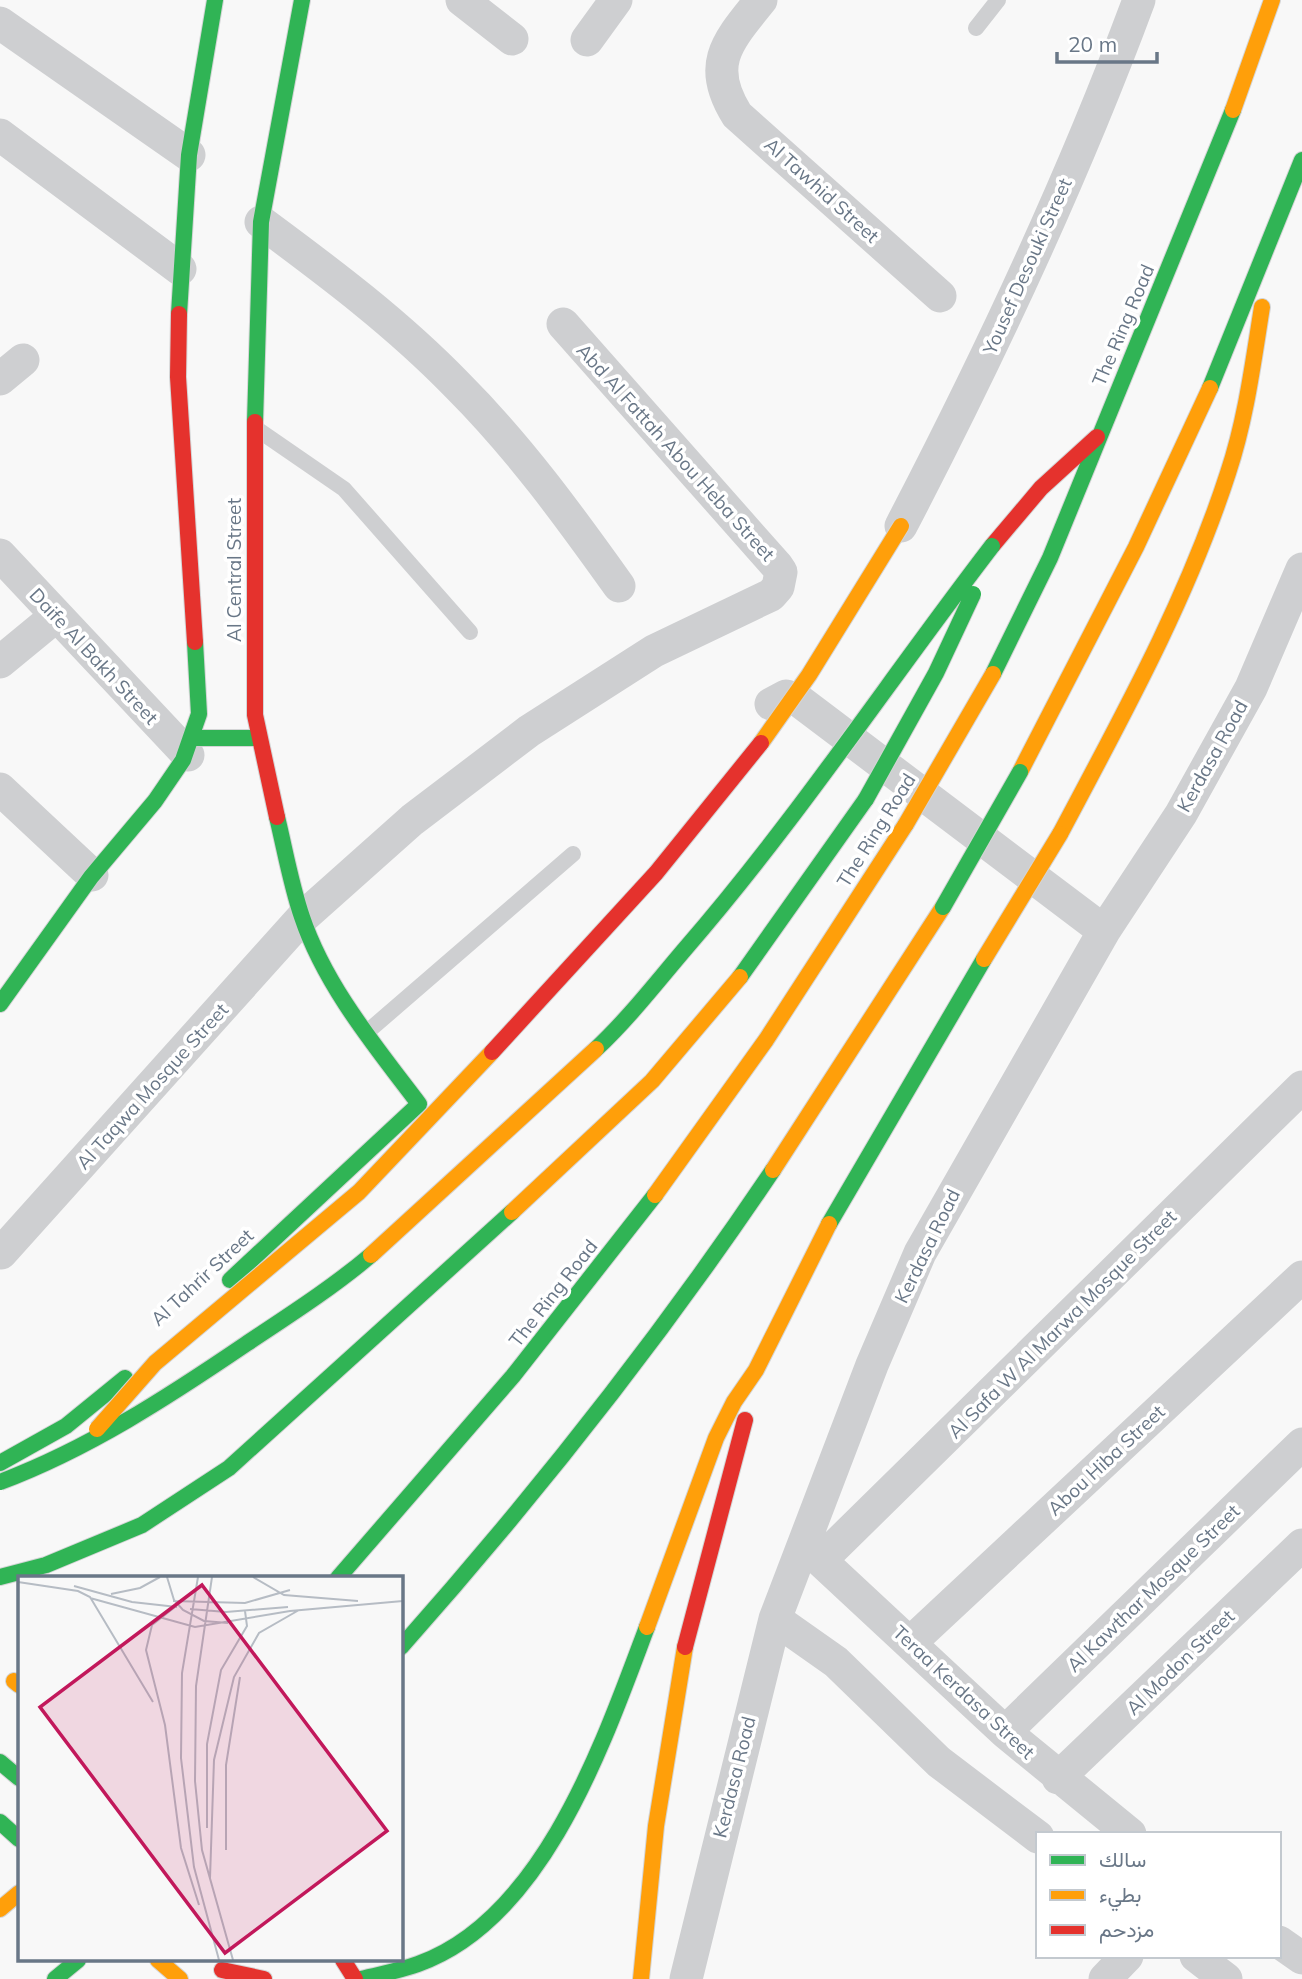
<svg xmlns="http://www.w3.org/2000/svg" width="1302" height="1979" viewBox="0 0 1302 1979" font-family="Mulish,Vazirmatn,sans-serif">
	<style>
		.lines { fill: none; stroke-linecap: round; stroke-linejoin: round }
		.fast-casing { stroke: #d4d5d6; stroke-width: 18 }
		.slow-casing { stroke: #d4d5d6; stroke-width: 18 }
		.jam-casing { stroke: #d4d5d6; stroke-width: 18 }
		.lane { stroke: #cecfd1; stroke-width: 16 }
		.street { stroke: #cecfd1; stroke-width: 33 }
		.fast { stroke: #30b455; stroke-width: 16 }
		.slow { stroke: #ff9f0a; stroke-width: 16 }
		.jam { stroke: #e5322d; stroke-width: 16 }
		.fast-bridge-casing { stroke: #d4d4d5; stroke-width: 18; stroke-linecap: butt }
		.slow-bridge-casing { stroke: #d4d4d5; stroke-width: 18; stroke-linecap: butt }
		.jam-bridge-casing { stroke: #d4d4d5; stroke-width: 18; stroke-linecap: butt }
		.fast-bridge { stroke: #30b455; stroke-width: 16 }
		.slow-bridge { stroke: #ff9f0a; stroke-width: 16 }
		.jam-bridge { stroke: #e5322d; stroke-width: 16 }
		.labels { text-anchor: middle; dominant-baseline: central; stroke-width: 7; stroke-linejoin: round; paint-order: stroke }
		.street-label { font-size: 19px; fill: #697787; stroke: #fff }
		.inset-road { fill: none; stroke: #b6bcc4; stroke-width: 2 }
		.view { fill: #c2185b; fill-opacity: 0.15; stroke: #c2185b; stroke-width: 3.5 }
		.inset-edge { fill: none; stroke: #697787; stroke-width: 3.5 }
	</style>
	<rect width="100%" height="100%" fill="#f8f8f8"/>
	<g class="lines">
		<g class="fast-casing">
			<path id="fast" d="M179,314L189,155L215,0
				M1210,388L1302,160
				M255,422L261,222L302,0
				M993,674L1050,558L1233,110
				M196,738H258
				M740,977L866,799
				M0,1004L91,877L155,801L183,760L199,714L195,642
				M829,1224L984,959
				M230,1280L419,1104C376,1047 325,986 302,917C291,885 285,850 277,817
				M0,1463L66,1426L125,1378
				M0,1577L46,1565L142,1525L229,1468L512,1212
				M338,1578L513,1376L655,1195
				M401,1647C535,1496 660,1338 773,1170
				M0,1762L19,1778
				M0,1822L19,1839
				M55,1979L78,1960
				M361,1979C380,1974 399,1971 418,1964C544,1919 604,1741 647,1627"/>
		</g>
		<g class="slow-casing">
			<path id="slow" d="M1233,110L1272,0
				M1020,772L1136,547L1210,388
				M1060,834C1122,717 1187,600 1228,473C1246,419 1253,363 1262,307
				M773,1170L943,907
				M655,1195L766,1040L906,824
				M512,1212L652,1081L740,977
				M647,1627L716,1438L734,1402L756,1370L829,1224
				M14,1681L19,1685
				M0,1909L19,1893
				M158,1960L180,1979
				M641,1979L656,1826L685,1647"/>
		</g>
		<g class="jam-casing">
			<path id="jam" d="M179,314L178,377L195,642
				M255,422V715L277,817
				M992,546L1041,488L1097,437
				M685,1647L745,1420
				M343,1960L355,1979
				M222,1970L264,1979"/>
		</g>
		<path class="lane" d="M976,28L998,0
			M257,429L344,489L470,632
			M366,1033L573,854"/>
		<path class="street" d="M462,0L512,39
			M761,0C728,41 705,64 737,115L940,296
			M0,23L189,155
			M587,40L616,0
			M0,135L180,269
			M261,222C330,273 398,324 458,386C519,447 569,516 619,586
			M0,379L23,360
			M901,526C990,355 1072,181 1139,0
			M0,555L188,755
			M0,662L56,616
			M771,704L786,696L798,700L1104,931
			M0,789L92,875
			M1,1253L302,918L412,820L529,731L654,651L771,595L778,587L781,572L777,566L563,324
			M805,1546L1005,1732L1130,1834
			M821,1560L1302,1087
			M775,1619L836,1662L939,1762L1038,1837
			M910,1643L1302,1277
			M1005,1732L1302,1444
			M1058,1778L1302,1545
			M1279,1942L1302,1958
			M1196,1956L1226,1979
			M686,1979L775,1619L872,1365L920,1253L1104,931L1181,814L1251,688L1302,569
			M1105,1979L1127,1956"/>
		<use href="#fast" class="fast"/>
		<use href="#slow" class="slow"/>
		<use href="#jam" class="jam"/>
		<g class="fast-bridge-casing">
			<path id="fast-bridge" d="M866,799L936,673L973,594
				M943,907L1020,772
				M596,1049C629,1018 656,983 685,949C796,821 889,680 992,546
				M0,1482C88,1449 168,1397 246,1344C288,1316 332,1288 371,1255"/>
		</g>
		<g class="slow-bridge-casing">
			<path id="slow-bridge" d="M761,743L809,675L901,526
				M906,824L993,674
				M984,959L1060,834
				M371,1255L596,1049
				M97,1429L155,1363L359,1192L492,1052"/>
		</g>
		<g class="jam-bridge-casing">
			<path id="jam-bridge" d="M492,1052L656,873L761,743"/>
		</g>
		<use href="#fast-bridge" class="fast-bridge"/>
		<use href="#slow-bridge" class="slow-bridge"/>
		<use href="#jam-bridge" class="jam-bridge"/>
	</g>
	<g class="labels">
		<g class="street-label">
			<text transform="translate(822 190) rotate(42)">Al Tawhid Street</text>
			<text transform="translate(1027 266) rotate(-66)">Yousef Desouki Street</text>
			<text transform="translate(1123 325) rotate(-67)">The Ring Road</text>
			<text transform="translate(676 452) rotate(48)">Abd Al Fattah Abou Heba Street</text>
			<text transform="translate(234 570) rotate(-90)">Al Central Street</text>
			<text transform="translate(94 656) rotate(47)">Daife Al Bakh Street</text>
			<text transform="translate(1212 756) rotate(-61)">Kerdasa Road</text>
			<text transform="translate(876 830) rotate(-58)">The Ring Road</text>
			<text transform="translate(152 1086) rotate(-48)">Al Taqwa Mosque Street</text>
			<text transform="translate(927 1246) rotate(-64)">Kerdasa Road</text>
			<text transform="translate(202 1277) rotate(-43)">Al Tahrir Street</text>
			<text transform="translate(553 1293) rotate(-52)">The Ring Road</text>
			<text transform="translate(1062 1324) rotate(-45)">Al Safa W Al Marwa Mosque Street</text>
			<text transform="translate(1106 1460) rotate(-43)">Abou Hiba Street</text>
			<text transform="translate(1153 1588) rotate(-44)">Al Kawthar Mosque Street</text>
			<text transform="translate(1180 1662) rotate(-44)">Al Modon Street</text>
			<text transform="translate(964 1692) rotate(43)">Teraa Kerdasa Street</text>
			<text transform="translate(734 1777) rotate(-76)">Kerdasa Road</text>
		</g>
	</g>
	<g transform="translate(18 1576)">
		<rect width="385" height="385" fill="#f8f8f8"/>
		<path class="inset-road" d="M149,1L156,24L165,34L186,45L210,47M180,1L164,97L163,182L176,291L201,384M194,1L178,110L177,205L184,274L215,384M235,1L266,19L340,25M0,6L60,15L72,21L135,126M56,10L114,26L159,31M93,18L122,12L142,1M72,22L177,51L272,35L385,25M155,25L227,27L272,14M157,31L134,49L128,74L147,149L163,272L181,329M172,33L208,36L270,31M189,252V168L203,94L229,50L227,35M208,274V189L222,101M192,302L196,184L216,101L241,57L281,34"/>
		<path class="view" d="M184,9L369,255L207,377L22,131Z"/>
		<rect width="385" height="385" class="inset-edge"/>
	</g>
	<rect x="1036" y="1832" width="245" height="126" fill="#ffffff" stroke="#c3c9cf" stroke-width="2"/>
	<rect x="1050" y="1855" width="35" height="10" fill="#30b455" stroke="#c3c9cf" stroke-width="2"/>
	<text x="1099" y="1867" font-size="21" fill="#697787">سالك</text>
	<rect x="1050" y="1890" width="35" height="10" fill="#ff9f0a" stroke="#c3c9cf" stroke-width="2"/>
	<text x="1099" y="1902" font-size="21" fill="#697787">بطيء</text>
	<rect x="1050" y="1925" width="35" height="10" fill="#e5322d" stroke="#c3c9cf" stroke-width="2"/>
	<text x="1099" y="1937" font-size="21" fill="#697787">مزدحم</text>
	<path d="M1057 52v10h100v-10" fill="none" stroke="#697787" stroke-width="3.5"/>
	<text x="1068" y="52" font-size="21" fill="#697787" stroke="#ffffff" stroke-width="5" paint-order="stroke">20 m</text>
</svg>
